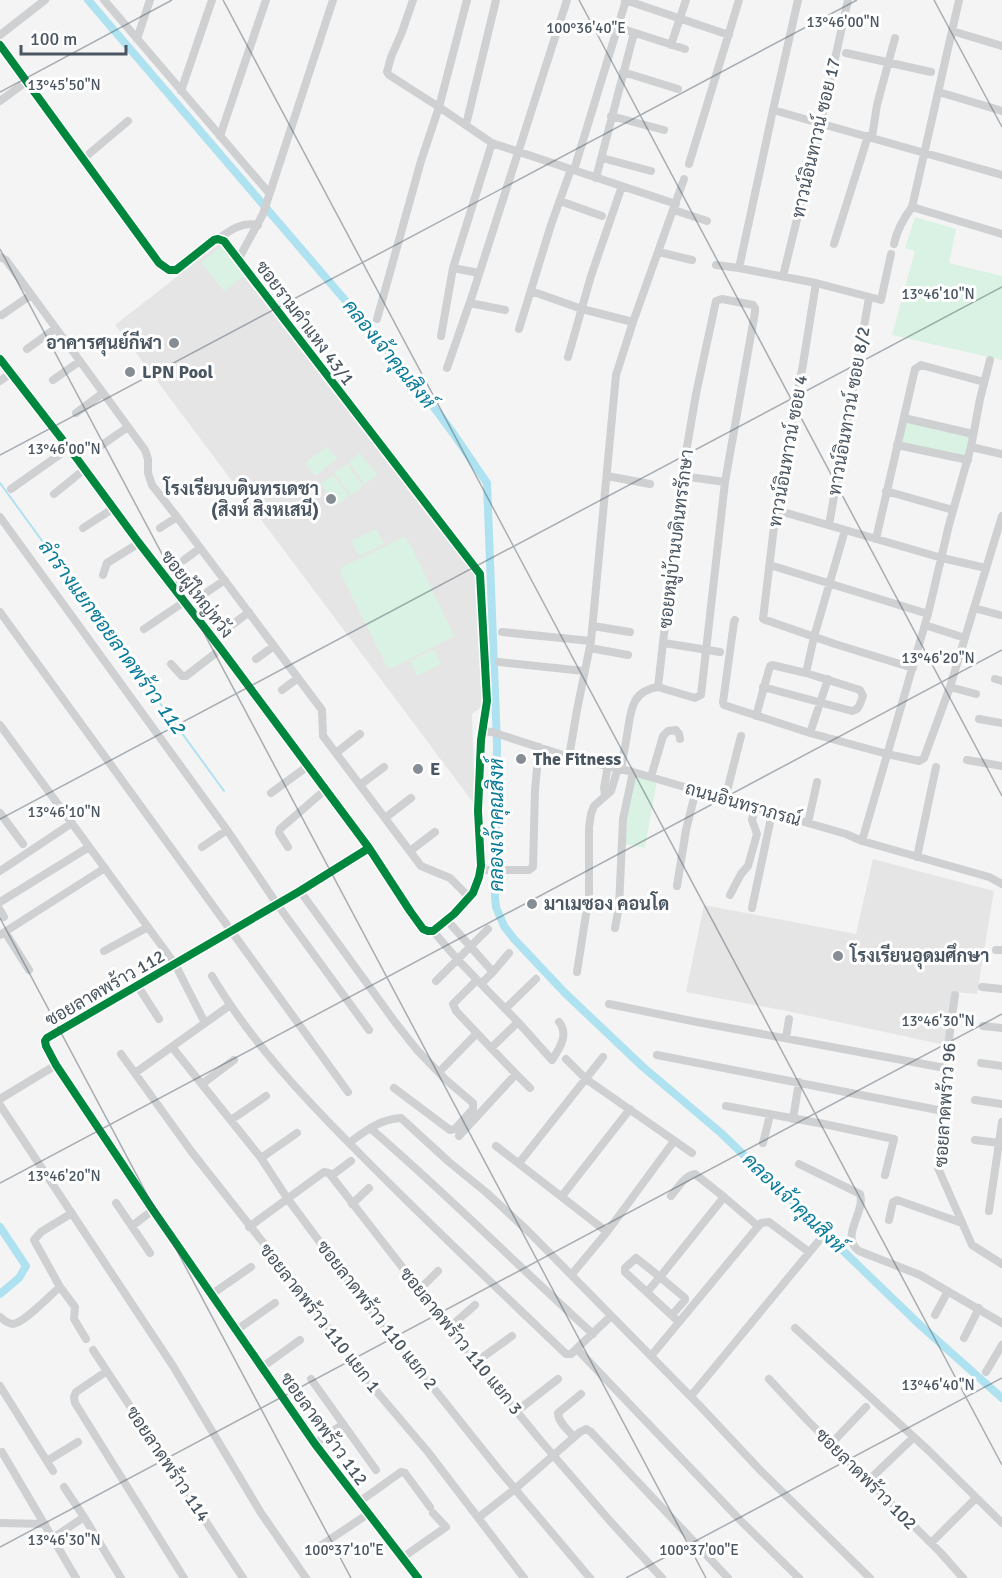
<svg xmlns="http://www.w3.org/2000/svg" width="1002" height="1578" viewBox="0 0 1002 1578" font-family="Signika,Sarabun,sans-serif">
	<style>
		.education { fill: #e6e5e6 }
		.green { fill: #d9f2e3 }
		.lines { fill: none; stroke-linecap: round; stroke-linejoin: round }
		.stream { stroke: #aee2f0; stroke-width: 2 }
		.canal { stroke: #aee2f0; stroke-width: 8 }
		.minor { stroke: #ced0d2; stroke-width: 8 }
		.cycleway-casing { stroke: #fff; stroke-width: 11 }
		.cycleway { stroke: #00873e; stroke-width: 8 }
		.ticks { fill: none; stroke: #4a5661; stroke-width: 1.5; stroke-opacity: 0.45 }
		.poi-dot { fill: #868d94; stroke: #fff; stroke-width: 2 }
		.labels { text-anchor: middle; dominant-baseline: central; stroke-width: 6; stroke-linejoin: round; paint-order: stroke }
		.street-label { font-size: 18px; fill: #4a5661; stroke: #fff }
		.poi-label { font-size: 18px; font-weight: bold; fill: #4a5661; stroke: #fff; text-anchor: start }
		.water-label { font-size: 20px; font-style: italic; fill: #0c7c9b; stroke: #fff }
		.ticks-label { font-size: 15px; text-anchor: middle; fill: #4a5661; stroke: #fff; stroke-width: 6; stroke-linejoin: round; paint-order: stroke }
	</style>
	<rect width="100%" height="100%" fill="#f4f4f4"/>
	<path class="education" d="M219,244L475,574L483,706L472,714L475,805L115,325Z
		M873,859L994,891L977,994L953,992L945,1045L787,1011L686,992L704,905L856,934Z"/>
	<path class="green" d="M915,217L956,229L949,263L1002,276V360L892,335L915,251L905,248Z
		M221,247L244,276L224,291L201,262Z
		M904,421L972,437L967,458L899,442Z
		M327,447L337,459L315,476L305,463Z
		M360,453L377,475L365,484L349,462Z
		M347,464L363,486L351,495L334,473Z
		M333,475L349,496L337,505L321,484Z
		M376,529L384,544L359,556L351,541Z
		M404,537L410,544L452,631L453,637L390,669L386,665L340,572L342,567Z
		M434,649L441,664L417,676L410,661Z
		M633,772L657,780L645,848L620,843Z"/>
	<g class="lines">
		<path class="stream" d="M0,483L224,791"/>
		<path class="canal" d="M88,0L416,383L453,433L487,483L497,744L495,897L496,907L504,926L514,939L565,993L643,1067L721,1133L920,1325L1002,1398
			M0,1227L26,1266L19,1278L0,1294"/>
		<path class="minor" d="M104,0L269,193
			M467,0L439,107L492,143L676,204
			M625,0L729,35
			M626,30L685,49
			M952,31L1002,46
			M0,35L45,0
			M137,39L150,0
			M0,45L159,263L169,270H176L214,240L218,239L224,241L480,574L487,701L481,740L478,811L481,866L479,877L473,893L454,914L433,931H428L423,929L410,911L369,848L221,649L139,543L75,456L0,359
			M671,45L686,0
			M846,53L931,72
			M623,72L678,89
			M181,91L212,0
			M939,92L1002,111
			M0,101L27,81
			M773,110L1002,175
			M611,116L664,130
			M466,125L496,0
			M220,136L266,0
			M872,137L877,105L895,38
			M602,158L651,171
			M83,159L128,121
			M689,164L739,0
			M574,170L626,0
			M596,178L634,33
			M560,201L602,216
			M912,207L1002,234
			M674,210L707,221
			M218,239C232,229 241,222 258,225
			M834,244L868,136
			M894,244C897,230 903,219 912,207L959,0
			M659,252L692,260
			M0,257L6,260L145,450L148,459V473L152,485L177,517L322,710L323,736L421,866L450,878L470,898
			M238,260L263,214L333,0
			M716,265L739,268L816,283L881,300L891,254
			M453,268L479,273
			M739,268L773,110L798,0
			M783,276L821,122L848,0
			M816,283L803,364L776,510L763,619L835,644L913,668
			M531,291L582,309L633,322
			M470,303L505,310
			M2,315L31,295
			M377,319L421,161L439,107L389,75L387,72L391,57L402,32L413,0
			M519,329L551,225L571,169
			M441,336L453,268L492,143
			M27,349L56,328
			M568,357L591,276L622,186
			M447,368L473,293L567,0
			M53,380L80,361
			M0,381L11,373
			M76,413L103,393
			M904,418L973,434
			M102,445L128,427
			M897,445L968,460
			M971,447L1002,454
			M607,476L650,484
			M682,476L725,482
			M11,489L69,448
			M886,491L953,510
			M54,494L85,469
			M776,510L942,558L986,568
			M0,517L227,830L277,904L369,1030
			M829,525L869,298
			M83,528L114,508
			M160,528L177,517
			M876,539L915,369L921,365L984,382
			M184,560L200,548
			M770,565L928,614
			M103,575L107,563L139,543
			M207,592L225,580
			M974,608L1000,615
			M0,612L348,1092
			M735,620L734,622L723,702L724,705L810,733L887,754L919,761L924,758L950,687L1002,516
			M232,625L249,612
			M925,625L965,638
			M593,626L630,632
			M144,629L184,602
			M502,632L591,641
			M664,643L720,652
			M590,648L628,655
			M256,659L274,646
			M499,662L584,671
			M171,664L182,676H186L221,649
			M995,679L1002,681
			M763,687L852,711C860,709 860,703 863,696L860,690L806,673
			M950,687L976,694
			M282,690L298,678
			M756,716L770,666L772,665L806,673L814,637L845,530
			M979,719L1002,723
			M0,725L175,964L205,1023
			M483,731L492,732L569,757L633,772L846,834L862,841L989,877L1002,884
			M810,733L828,679
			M336,753L360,734
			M569,757L577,710L591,641L616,375L633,322L684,179
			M967,760L1002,766
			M621,769C623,758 625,747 627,735C631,713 630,691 658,687L682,476L696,394L716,301L722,299L753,305L755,308V312L725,482L701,695L695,698L658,687
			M651,777L663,736L668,731L676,730L679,734L680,739
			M360,785L384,767
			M271,793L308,766
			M605,795L604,788L608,766
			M725,799L741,736
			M0,813L23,844
			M385,818L411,798
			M808,823L817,782
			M862,841L928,614L949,525L971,447L980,399L990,360
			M202,847L227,830
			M288,847L279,833L280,829L325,790
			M369,848L300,891L47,1038L45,1041L46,1046L56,1065L153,1210L315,1444L418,1578
			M410,851L435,832
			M917,857L936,767
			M480,870H529L533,867L535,790L539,747
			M0,871L72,823
			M677,886L686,830L696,790
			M300,891L395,1022L417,1050L445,1079L473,1103V1109L455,1129L450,1130L394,1088
			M730,895L741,874L748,866L757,834L752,820L755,807
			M0,902L89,847
			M752,908L772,813
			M0,910L4,917
			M447,920L493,972L481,984
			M615,928L619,907L623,819L633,772
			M433,931L457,959L518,1022L491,1048L516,1074L459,1136
			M5,932L29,970
			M0,935L105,868
			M996,950H1002
			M104,951L148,927
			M493,972L509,953
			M577,972L589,895V827L591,814L594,806L611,791L618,768
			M212,976C251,1042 306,1100 360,1154C427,1222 497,1288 566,1354H571L611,1316
			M477,980L453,1004L456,1011L491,1048
			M436,981L488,929
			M137,985L159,1019
			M982,987L1002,989
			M955,995L945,1068L938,1168L972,1245L1002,1264
			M609,1004L697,1022L945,1068
			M505,1009L536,979
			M518,1022L552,1060C560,1048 569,1034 559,1022
			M983,1026L1002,1028
			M786,1038L789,1019
			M172,1047L261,1158L287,1198L363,1300L499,1470L590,1578
			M121,1054L191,1151L302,1292L366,1379L428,1452L524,1578
			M657,1055L943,1111
			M566,1059L586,1079L692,1153
			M981,1063L1002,1066
			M443,1068L477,1033
			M135,1073L229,1006
			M516,1074L530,1088
			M202,1084L234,1060
			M0,1099L56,1065
			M975,1100L1002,1104
			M0,1105L173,1366L261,1513L306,1578
			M726,1106L824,1124L894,1139L885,1175
			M793,1119L799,1082
			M231,1120L266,1096
			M370,1128C447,1194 518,1266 593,1334
			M975,1140L999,1143
			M349,1143C365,1131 380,1119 401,1118L449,1162L487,1193L529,1232L700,1406L760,1470L870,1578
			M763,1143L770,1115
			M496,1146L607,1232
			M261,1158L297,1133
			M519,1163L603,1057
			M799,1164L860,1194C866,1212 839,1237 859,1251L920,1275L1002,1323
			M331,1176L351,1161
			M562,1196L630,1109
			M671,1196C678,1188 684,1176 695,1174L724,1197L660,1277L636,1258L625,1268V1272L679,1322
			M724,1197L758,1226
			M116,1203L150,1253
			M352,1204L369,1188
			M989,1211L1002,1122
			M889,1220L893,1202L897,1200L962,1223
			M132,1226L153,1210
			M249,1227L324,1172L329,1173L476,1362L541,1441L610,1521L662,1578
			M572,1274L607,1232L674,1141
			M60,1287L75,1307L74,1319L86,1339
			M419,1290L438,1271
			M647,1292L660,1277L685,1298V1300L672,1315
			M212,1294L251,1267
			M935,1315L948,1291
			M0,1317C4,1320 8,1324 13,1324C24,1323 50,1295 60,1287L34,1240L41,1232L72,1213
			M450,1327L475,1305
			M795,1328L928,1450L1002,1523
			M235,1331L275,1303
			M964,1338L979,1308
			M577,1349L741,1521L799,1578
			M93,1350L243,1578
			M651,1356L761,1223L769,1222L809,1252
			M476,1362L512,1336
			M261,1368L300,1340
			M107,1371L76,1392L74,1397L75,1403L184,1578
			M986,1372L1002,1345
			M311,1379L376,1470
			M769,1379L808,1421L940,1552L963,1578
			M0,1386L53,1471
			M691,1396L822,1237
			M517,1411L558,1379
			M574,1437C568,1430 558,1422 558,1413L581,1394
			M315,1444L343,1424
			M831,1444L866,1407
			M2,1452L76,1578
			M47,1461L78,1442
			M868,1481L914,1437
			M64,1487L84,1517L121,1578
			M359,1502L401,1472L405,1473L430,1507
			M478,1518L515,1489L580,1432L586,1429L591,1432L728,1578
			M0,1523L45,1524
			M53,1538L84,1517
			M931,1543L976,1498
			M317,1548L368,1514
			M402,1558L446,1527L433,1513"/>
		<g class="cycleway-casing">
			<path id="cycleway" d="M0,45L159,263L169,270H176L214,240L218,239L224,241L480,574L487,701L481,740L478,811L481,866L479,877L473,893L454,914L433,931H428L423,929L410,911L369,848L221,649L139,543L75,456L0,359
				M369,848L300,891L47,1038L45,1041L46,1046L56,1065L153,1210L315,1444L418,1578"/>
		</g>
		<use href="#cycleway" class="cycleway"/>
	</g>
	<path class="ticks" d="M223,0L1002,1465M579,0L1002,796M934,0L1002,127M0,92L172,0M0,249L706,1578M0,455L857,0M0,819L1002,287M0,918L351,1578M0,1183L1002,650M0,1547L1002,1014M626,1578L1002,1378"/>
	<g class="poi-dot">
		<circle cx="174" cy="343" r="6"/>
		<circle cx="130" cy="372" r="6"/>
		<circle cx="331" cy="499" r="6"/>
		<circle cx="521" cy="759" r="6"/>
		<circle cx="418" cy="769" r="6"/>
		<circle cx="532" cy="904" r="6"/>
		<circle cx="838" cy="956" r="6"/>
	</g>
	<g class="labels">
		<g class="street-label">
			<text transform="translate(816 138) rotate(-77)">ทาวน์อินทาวน์ ซอย 17</text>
			<text transform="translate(305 323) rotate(53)">ซอยรามคำแหง 43/1</text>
			<text transform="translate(849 411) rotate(-80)">ทาวน์อินทาวน์ ซอย 8/2</text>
			<text transform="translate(788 451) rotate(-80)">ทาวน์อินทาวน์ ซอย 4</text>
			<text transform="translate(676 539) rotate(-83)">ซอยหมู่บ้านบดินทรรักษา</text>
			<text transform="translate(197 594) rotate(52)">ซอยผู้ใหญ่หวัง</text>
			<text transform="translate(743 804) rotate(16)">ถนนอินทราภรณ์</text>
			<text transform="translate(105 988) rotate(-30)">ซอยลาดพร้าว 112</text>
			<text transform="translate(945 1105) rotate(-86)">ซอยลาดพร้าว 96</text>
			<text transform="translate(377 1315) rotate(52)">ซอยลาดพร้าว 110 แยก 2</text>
			<text transform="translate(320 1318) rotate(52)">ซอยลาดพร้าว 110 แยก 1</text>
			<text transform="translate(461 1341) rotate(51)">ซอยลาดพร้าว 110 แยก 3</text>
			<text transform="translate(324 1429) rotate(54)">ซอยลาดพร้าว 112</text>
			<text transform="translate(168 1464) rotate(56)">ซอยลาดพร้าว 114</text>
			<text transform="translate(866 1479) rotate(45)">ซอยลาดพร้าว 102</text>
		</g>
		<g class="poi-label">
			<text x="162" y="343" text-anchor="end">อาคารศุนย์กีฬา</text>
			<text x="142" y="372">LPN Pool</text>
			<text x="319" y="489" text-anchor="end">โรงเรียนบดินทรเดชา<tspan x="319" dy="21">(สิงห์ สิงหเสนี)</tspan></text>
			<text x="533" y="759">The Fitness</text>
			<text x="430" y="769">E</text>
			<text x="544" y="904">มาเมซอง คอนโด</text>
			<text x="850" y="956">โรงเรียนอุดมศึกษา</text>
		</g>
		<g class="water-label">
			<text transform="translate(389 354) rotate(51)">คลองเจ้าคุณสิงห์</text>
			<text transform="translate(112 637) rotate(54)">ลำรางแยกซอยลาดพร้าว 112</text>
			<text transform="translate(496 825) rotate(-90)">คลองเจ้าคุณสิงห์</text>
			<text transform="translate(794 1203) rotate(44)">คลองเจ้าคุณสิงห์</text>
		</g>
	</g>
	<g class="ticks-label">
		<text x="843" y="27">13°46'00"N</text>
		<text x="586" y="33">100°36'40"E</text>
		<text x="64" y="90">13°45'50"N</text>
		<text x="938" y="299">13°46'10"N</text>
		<text x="64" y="454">13°46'00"N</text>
		<text x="938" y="663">13°46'20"N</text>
		<text x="64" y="817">13°46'10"N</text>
		<text x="938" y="1026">13°46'30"N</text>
		<text x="64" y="1181">13°46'20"N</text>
		<text x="938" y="1390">13°46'40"N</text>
		<text x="64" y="1545">13°46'30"N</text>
		<text x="344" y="1555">100°37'10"E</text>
		<text x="699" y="1555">100°37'00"E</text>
	</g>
	<path d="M21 45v9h105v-9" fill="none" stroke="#4a5661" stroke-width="3"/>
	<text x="30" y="45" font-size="18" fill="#4a5661" stroke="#ffffff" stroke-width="4.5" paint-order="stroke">100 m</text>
</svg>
